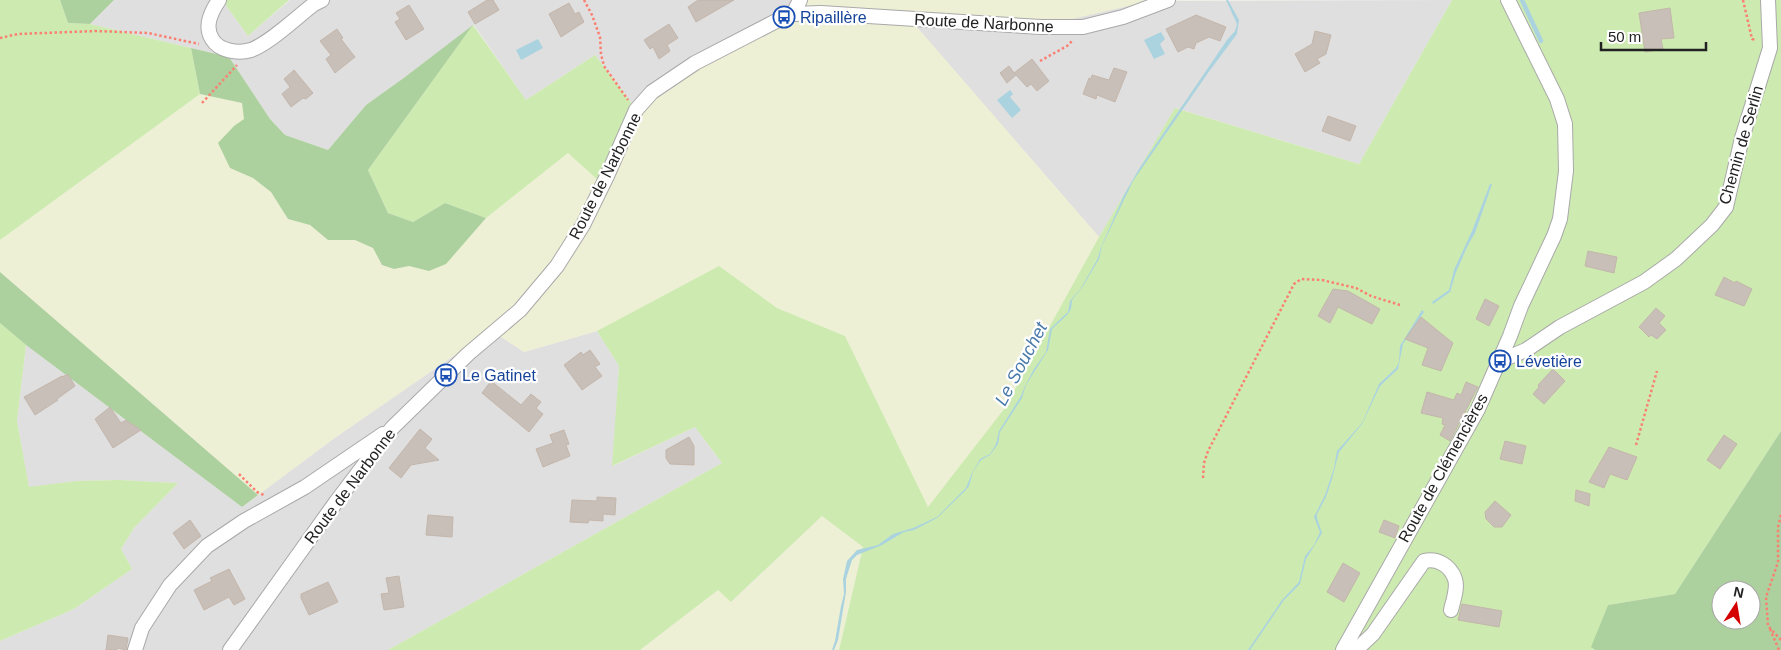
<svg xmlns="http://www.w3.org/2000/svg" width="1781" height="650" viewBox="0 0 1781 650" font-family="Arial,sans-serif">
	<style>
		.residential { fill: #e0dfdf }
		.farmland { fill: #eef0d5 }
		.grass { fill: #cdebb0 }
		.forest { fill: #add19e; fill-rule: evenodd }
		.water { fill: #aad3df }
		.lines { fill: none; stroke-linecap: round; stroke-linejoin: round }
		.stream { stroke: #aad3df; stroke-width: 4.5 }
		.building { fill: #c7bfb8; stroke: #c4b6ab }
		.minor-casing { stroke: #a9a9a9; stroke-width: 16 }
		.path { stroke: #fa8072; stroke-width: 2.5; stroke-dasharray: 2.5 2.5; stroke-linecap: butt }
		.minor { stroke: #fff; stroke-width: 14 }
		.labels { text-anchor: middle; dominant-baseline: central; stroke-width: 4.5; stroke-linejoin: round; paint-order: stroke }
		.transit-label { font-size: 16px; fill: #164399; stroke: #fff; text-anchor: start }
		.street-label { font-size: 16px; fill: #222; stroke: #fff }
		.water-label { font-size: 18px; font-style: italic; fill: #4a7aab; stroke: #fff }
	</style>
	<rect width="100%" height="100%" fill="#f2efe9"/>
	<path class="residential" d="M114,0H222L248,36L290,0H801L640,114L595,55L526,100L474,25L405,77L366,105L328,150L285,135L270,119L229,57L90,24Z
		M1154,0L1181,1L1452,0L1359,164L1176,108L1099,237L903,12Z
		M491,330L524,352L597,331L619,366L613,466L695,427L722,463L388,650H0V641L74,609L132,569L121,549L134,528L178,483L119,480L76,481L29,488L17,421L26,345L242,507L336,437Z"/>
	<path class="farmland" d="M805,0H1154L1055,23L904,12L1099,237L1004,409L928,508L845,336L777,308L719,266L597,331L524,352L491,330L336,437L258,495L0,272V240L200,94L242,103L245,119L234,126L230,168L253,178L271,192L288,219L310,225L328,240H355L373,248L382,265L394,269L409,266L429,271L446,263L486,218L568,153L608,188L640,114L661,93Z
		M822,516L863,547L839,650H640L718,590L732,602Z"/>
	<path class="grass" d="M0,0H60L68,23L90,24L191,48L200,94L0,240Z
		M222,0H289L248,36Z
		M1452,0H1781V431L1675,594L1608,605L1592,647L1595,650H839L863,547L822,516L731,602L718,590L640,650H388L722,463L695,427L612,466L619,366L597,331L719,266L777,308L845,336L928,507L1004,409L1099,237L1175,108L1359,164Z
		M473,25L526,100L595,55L640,114L608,189L568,153L486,218L445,203L413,222L388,213L368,170Z
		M0,323L26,345L17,421L29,487L76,481L119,480L178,483L134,528L121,549L132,569L74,609L0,641Z"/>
	<path class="forest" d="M60,0H114L90,24L68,23Z
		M473,25L368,170L388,213L413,222L445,203L486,218L446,264L429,271L409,266L394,269L382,265L373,248L355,240H328L310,225L288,219L271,192L253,178L230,168L218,143L234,126L244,119L242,103L200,94L191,48L229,57L270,119L285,135L328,150L366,105L405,77Z
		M0,272L258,495L242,507L26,345L0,323Z
		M1781,431V650H1595L1591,647L1608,605L1675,594ZM1721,590H1751V620H1721Z"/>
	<path class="water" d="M1226,0H1228L1239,20L1237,34L1208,73L1133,181L1102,246L1099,259L1083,286L1072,300L1071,309L1067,315L1052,329L1048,350L1026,385L1022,398L1000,432L998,444L990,455L981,460L978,464L973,472L969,486L965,491L937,518L914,530L904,532L882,545L857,555L852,560L846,579V592L838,640L834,650H832L835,641L841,606L844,594L843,579L847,561L857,550L878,545L893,534L913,528L937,517L966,488L972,473L980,459L990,454L996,444L999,431L1021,396L1025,386L1034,369L1046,352L1050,329L1068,312L1070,301L1081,288L1097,260L1102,245L1124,195L1139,169L1227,40L1235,31L1237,24Z
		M1161,32L1165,39L1160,44L1165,54L1154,59L1144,40Z
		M538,39L543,48L521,60L516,50Z
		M1010,90L1013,94L1010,97L1021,110L1012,118L997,100Z
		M1490,184H1492L1475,233L1468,245L1456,272L1450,292L1433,304L1432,302L1449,290L1454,270L1472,231Z
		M1422,310L1424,312L1403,344L1398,369L1380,386L1362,424L1339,452L1332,479L1326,497L1317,514V518L1322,533L1306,559L1300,584L1284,600L1250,650H1248L1282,600L1299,582L1305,556L1314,545L1320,532L1314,517L1325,495L1334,468L1337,451L1362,423L1379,384L1396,368L1399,362L1400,346Z"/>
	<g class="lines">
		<path class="stream" d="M1522,0L1541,41"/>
	</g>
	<path class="building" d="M487,0H493L499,10L475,24L468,12Z
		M698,0H734L696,22L688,7Z
		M569,3L575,14L579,12L584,22L561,37L549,14Z
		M409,5L424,29L406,40L395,22L400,19L396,13Z
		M1670,8L1674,38L1661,39L1663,49L1645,52L1639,13Z
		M1196,15L1226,27L1220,41L1209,37L1196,43L1194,49L1188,47L1178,52L1166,29Z
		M669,24L678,38L667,45L670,51L659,59L653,47L650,49L644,40Z
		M337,29L343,38L341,39L355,57L335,73L326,59L331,55L320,41Z
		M1315,31L1331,35L1326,54L1317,59L1320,63L1305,72L1295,54L1312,44Z
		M1032,59L1049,81L1037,91L1031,84L1027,87L1016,75L1007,83L1000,73L1009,66L1015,74L1014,73Z
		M1114,68L1127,72L1115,102L1097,95L1096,99L1083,94L1089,78L1091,79L1092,75L1109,80Z
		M294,70L313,93L306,99L303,98L291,107L282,94L290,87L284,79Z
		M1328,116L1356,126L1350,141L1322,131Z
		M1588,251L1617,257L1614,273L1585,266Z
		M1724,277L1735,283L1736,281L1752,289L1744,306L1715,295Z
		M1333,289L1348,291L1380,309L1372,324L1338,307L1330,323L1318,316Z
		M1485,299L1499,306L1489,326L1476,319Z
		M1656,308L1665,316L1659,323L1666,330L1657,339L1651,335L1649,337L1639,327Z
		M1421,317L1453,343L1441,371L1422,365L1428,348L1405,339Z
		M590,350L600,364L595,367L602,376L582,390L564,365L581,352L583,355Z
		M1553,369L1565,381L1544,404L1533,394L1539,387L1538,385Z
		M68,374L75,386L57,399L58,400L35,415L24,397L62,376V377Z
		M491,381L521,405L531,394L541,402L536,408L543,414L529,432L482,393Z
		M1466,382L1478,387L1450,441L1440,435L1445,425L1442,424L1443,418L1421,413L1427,392L1454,400L1457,393L1461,395Z
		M110,407L121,423L126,420L141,430L113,448L95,419Z
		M420,429L432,439L425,448L439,460L411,465L401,478L389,468Z
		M564,430L569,444L566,445L570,456L543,467L536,449L553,443L550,435Z
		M1724,435L1737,444L1720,469L1707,460Z
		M689,437L694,446V465L670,464L666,458V450Z
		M1505,441L1526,446L1522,464L1500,459Z
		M1609,447L1637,457L1627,480L1610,474L1604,488L1589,482Z
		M1576,490L1590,494L1589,506L1575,501Z
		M597,497L616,498L615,515L603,514V521L589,520L588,523L570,522L572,500L597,501Z
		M1495,501L1511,515L1502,527H1494L1486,519L1485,512Z
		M428,515L453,517L452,537L426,535Z
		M190,520L201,536L184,549L173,533Z
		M1384,520L1399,526L1395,538L1379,532Z
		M1343,563L1360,573L1344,602L1327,592Z
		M229,569L245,599L234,605L229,597L204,610L194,590L212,581L210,578Z
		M399,576L404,607L384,610L381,594L389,593L386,578Z
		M328,582L338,602L309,615L301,598V594Z
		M1462,604L1502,611L1499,627L1458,620Z
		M108,635L128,638L126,650L117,648V650H106Z"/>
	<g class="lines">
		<g class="minor-casing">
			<path id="minor" d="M219,0C211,12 204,26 212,39C219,51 238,54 251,50C270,43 297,17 314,4L322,0
				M793,14L800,0
				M1500,361L1526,350L1560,327L1644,282L1676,259L1712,225L1726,207L1742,138L1770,48L1768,0
				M135,650L142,628L170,585L207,546L244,521L305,487L383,434
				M230,650L336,502L392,428L468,354L520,310L557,266L583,225L607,176L636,110L652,92L695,63L784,17L793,14L821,13L1041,27H1083L1123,17L1168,0
				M1343,650L1478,409L1510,336L1521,306L1554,236L1560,219L1566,171L1565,124L1557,99L1508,0
				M1356,650L1373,634L1424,561C1437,558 1450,565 1455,579C1458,588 1453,601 1451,610"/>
		</g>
		<path class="path" d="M584,0L592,15L600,37L601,54L604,66L628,100
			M1743,0L1752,39L1756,40
			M0,38L18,34L96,31L148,33L199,44
			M1040,61L1067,46L1072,41
			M202,103L237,65
			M1636,445L1657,371
			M239,474L257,492L264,495
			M1203,478L1204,463L1208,451L1294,284L1301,279L1322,280L1356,288L1371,296L1400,305
			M1781,515L1778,527V562L1766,597L1768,626L1781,640
			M1770,629L1779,650"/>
		<use href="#minor" class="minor"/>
	</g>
	<defs>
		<g id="bus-ring" transform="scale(1.125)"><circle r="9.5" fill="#fff" stroke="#1a4fb4" stroke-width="1.5"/><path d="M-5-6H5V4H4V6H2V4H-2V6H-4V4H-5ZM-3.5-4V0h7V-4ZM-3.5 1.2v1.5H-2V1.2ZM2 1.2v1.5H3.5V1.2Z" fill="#1a4fb4"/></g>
	</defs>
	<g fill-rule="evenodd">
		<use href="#bus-ring" x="784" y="17"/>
		<use href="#bus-ring" x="1500" y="361"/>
		<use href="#bus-ring" x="446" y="375"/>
	</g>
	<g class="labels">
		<g class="transit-label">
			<text x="800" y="17">Ripaillère</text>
			<text x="1516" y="361">Lévetière</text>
			<text x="462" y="375">Le Gatinet</text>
		</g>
		<g class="street-label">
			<text transform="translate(984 23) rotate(3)">Route de Narbonne</text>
			<text transform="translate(1741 145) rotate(-74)">Chemin de Serlin</text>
			<text transform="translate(605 176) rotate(-63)">Route de Narbonne</text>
			<text transform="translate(1443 468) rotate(-61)">Route de Clémencières</text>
			<text transform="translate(350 486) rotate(-53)">Route de Narbonne</text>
		</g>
		<g class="water-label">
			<text transform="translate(1021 364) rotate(-62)">Le Souchet</text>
		</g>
	</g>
	<g transform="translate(1736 605) rotate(12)"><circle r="24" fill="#ffffff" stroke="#a7a7a7"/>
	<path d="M0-4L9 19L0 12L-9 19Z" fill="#d40000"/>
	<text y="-8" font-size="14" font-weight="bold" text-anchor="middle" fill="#222222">N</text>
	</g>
	<path d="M1601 42v8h105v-8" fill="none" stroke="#222222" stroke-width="2.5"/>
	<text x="1608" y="42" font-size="15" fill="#222222" stroke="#ffffff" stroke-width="4" paint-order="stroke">50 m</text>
</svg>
